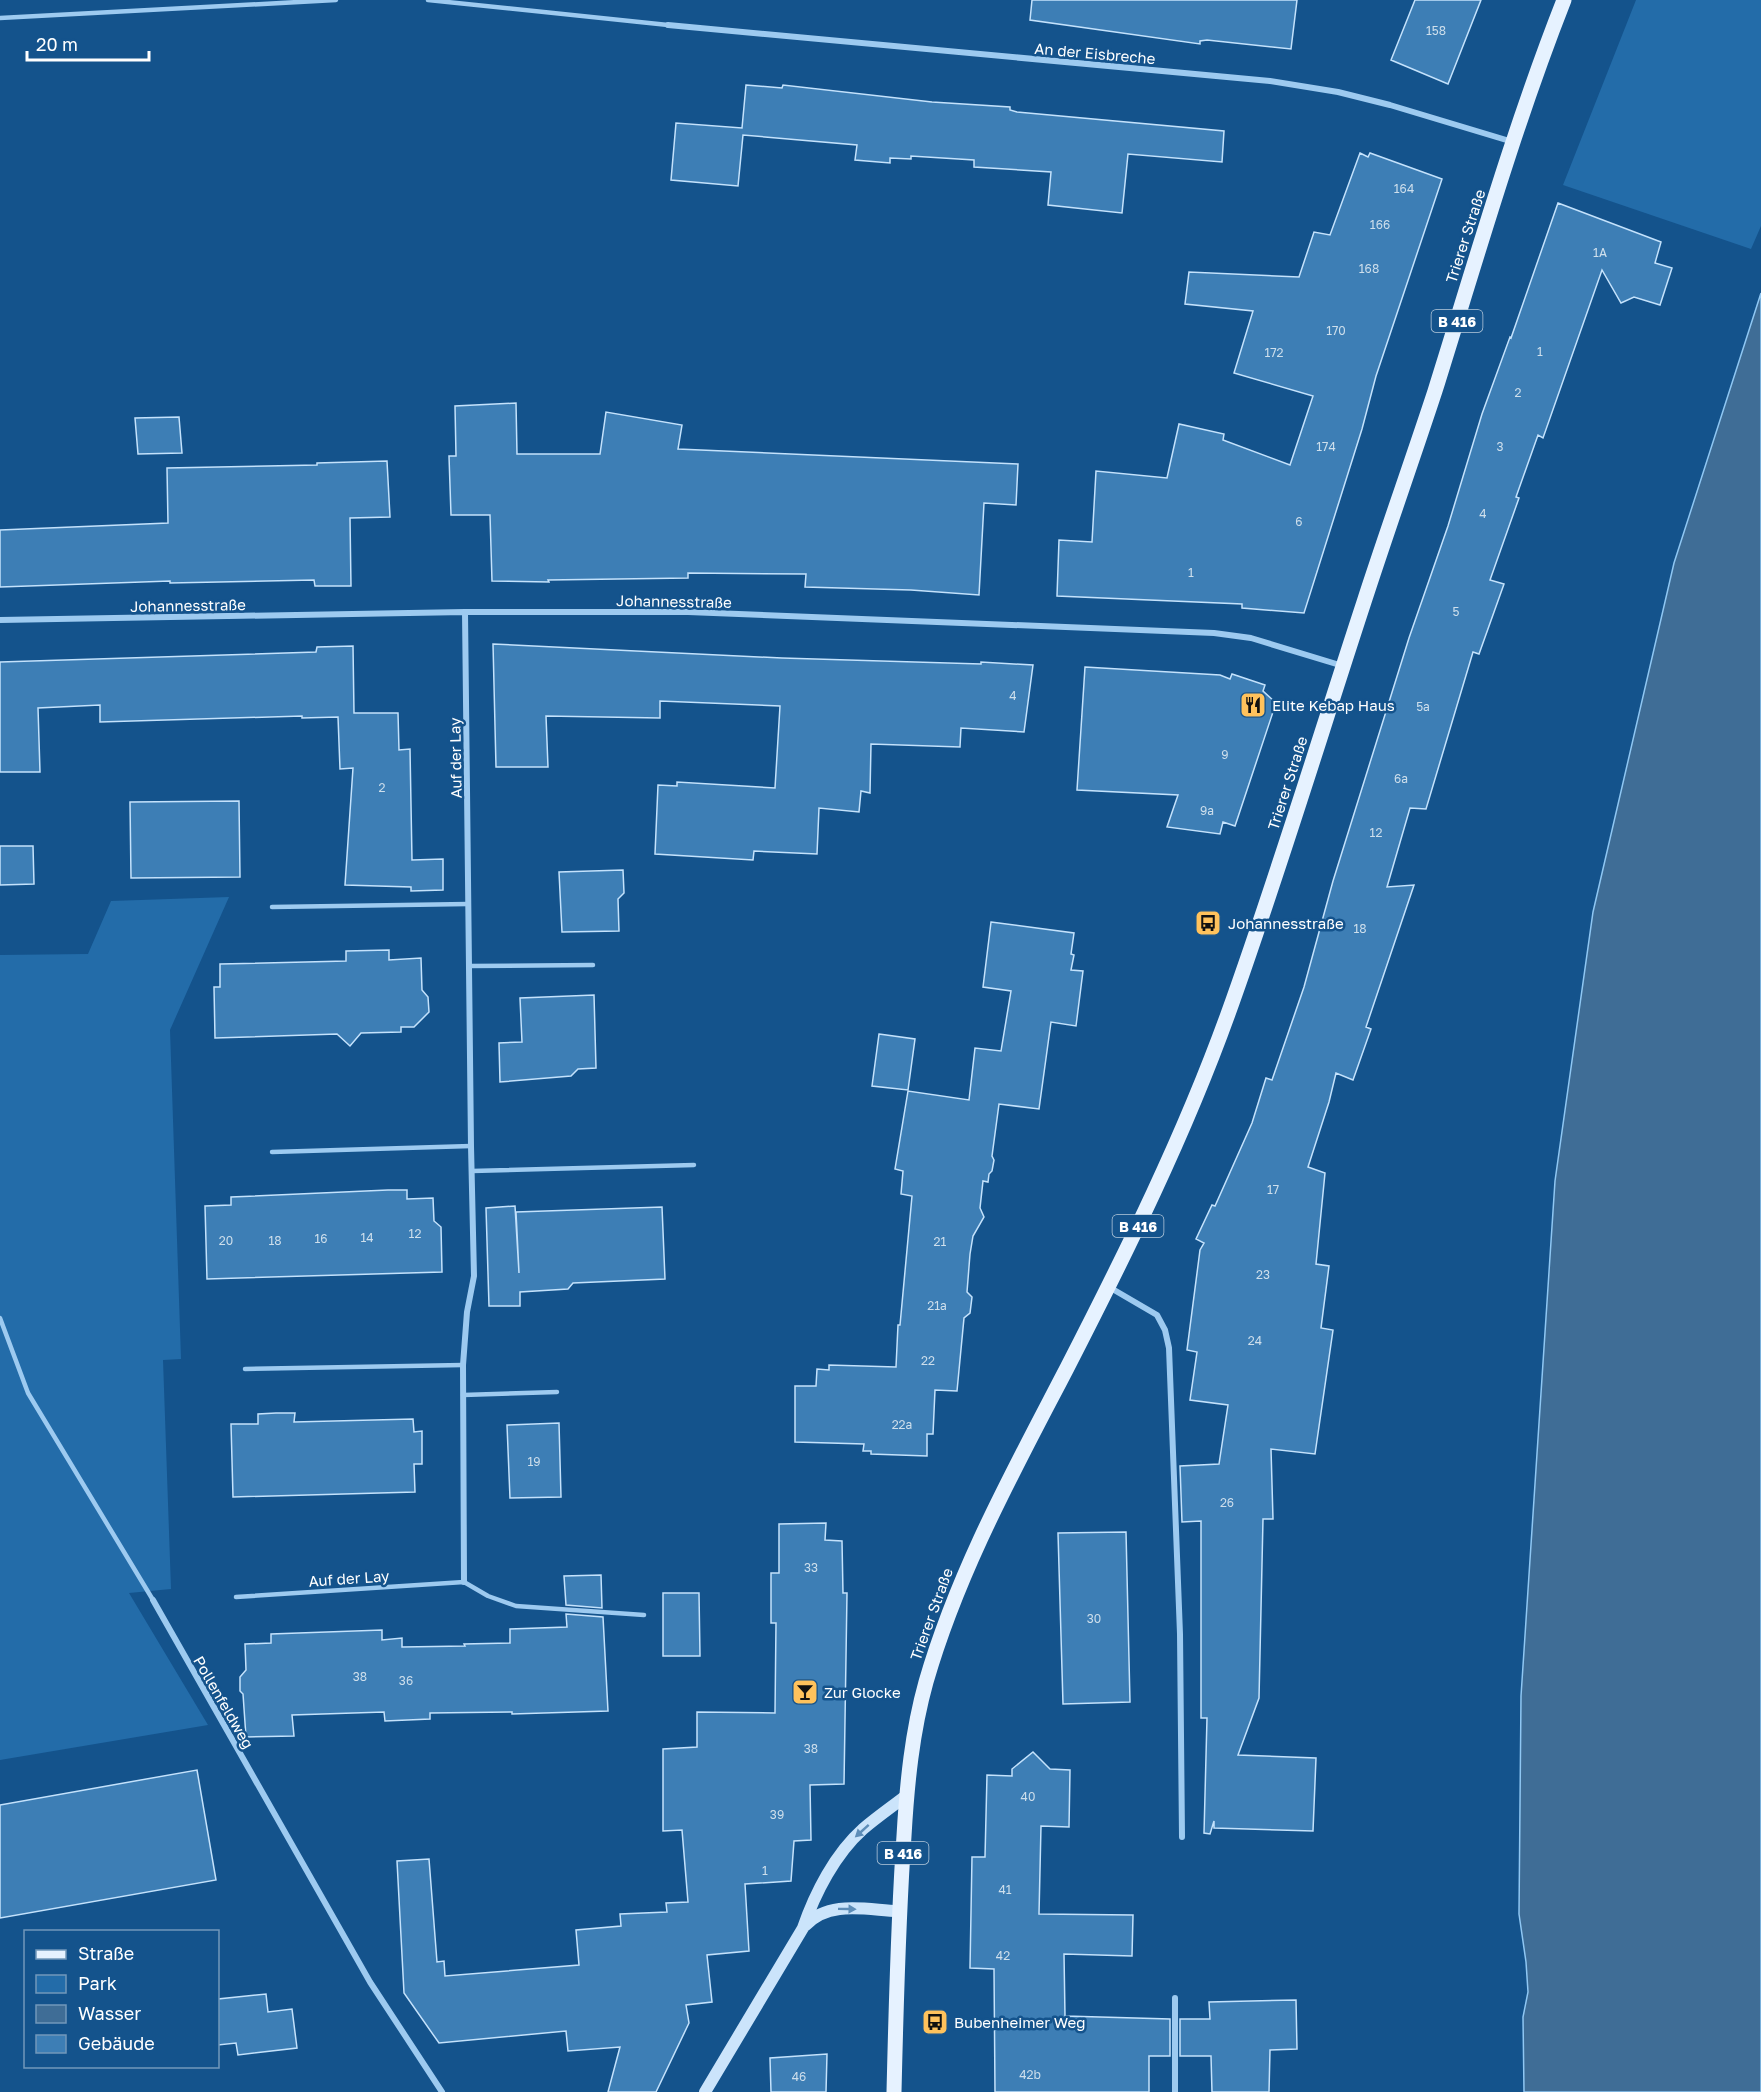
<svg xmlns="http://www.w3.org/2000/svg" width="1761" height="2092" viewBox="0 0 1761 2092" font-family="'Golos Text',sans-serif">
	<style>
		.green { fill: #236ca9 }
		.water { fill: #3f6d96; stroke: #8fc7f3; stroke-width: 1.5 }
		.building { fill: #3d7eb5; stroke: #c4e2fc; stroke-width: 1.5 }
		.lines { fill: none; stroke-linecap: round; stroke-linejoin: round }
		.lane { stroke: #9dcaf0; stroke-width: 4.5 }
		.street { stroke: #9dcaf0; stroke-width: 6 }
		.secondary { stroke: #cbe4fb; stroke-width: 12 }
		.primary { stroke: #e6f2ff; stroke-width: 15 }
		.oneway { fill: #5d8db8 }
		.labels { text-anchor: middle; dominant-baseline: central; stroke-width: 5; stroke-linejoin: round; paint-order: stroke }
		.number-label { font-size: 12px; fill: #cedfec }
		.shield { fill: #14538c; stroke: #b8cbdc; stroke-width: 1.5 }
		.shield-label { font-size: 14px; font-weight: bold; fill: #fff }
		.street-label { font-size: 15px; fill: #fff; stroke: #14538c }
		.poi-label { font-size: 15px; fill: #fff; stroke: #14538c; text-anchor: start }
	</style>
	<rect width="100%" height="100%" fill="#14538c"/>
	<path class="green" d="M1636,0H1761V226L1751,249L1563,185Z
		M229,897L170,1030L181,1359L163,1360L171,1589L129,1593L208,1725L0,1760V955L88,954L111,901Z"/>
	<path class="water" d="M1761,293V2092H1524L1523,2017L1528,1992L1526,1962L1519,1914L1521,1696L1555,1181L1593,912L1674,563Z"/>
	<path class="building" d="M1032,0H1297L1291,49L1207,40L1200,41V44L1030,20Z
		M1415,0H1481L1448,84L1391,60Z
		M746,85L782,88L783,85L932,102L1010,107V110L1017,112L1224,131L1222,162L1128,154L1122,213L1048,205L1051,172L974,167V160L911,156V159L890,158V163L855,160L857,145L743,135L738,186L671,180L676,123L742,128Z
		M1360,153L1368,157L1370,153L1442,179L1376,376L1362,429L1304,613L1242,608V604L1057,596L1059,540L1092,542L1096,471L1167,478L1179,424L1224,434L1223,440L1290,465L1313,396L1234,373L1253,311L1185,304L1189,272L1299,277L1314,232L1330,235Z
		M1558,203L1661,242L1655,263L1672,268L1660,305L1634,297L1621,303L1602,270L1543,438L1538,435L1516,497L1519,498L1490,580L1504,584L1479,654L1473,652L1426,809L1410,808L1387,887L1414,885L1366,1027L1371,1029L1353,1080L1336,1073L1329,1102L1308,1167L1325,1173L1316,1264L1329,1266L1321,1328L1333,1330L1315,1454L1271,1449L1273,1519H1263L1259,1698L1238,1755L1316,1758L1313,1831L1214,1828V1821L1210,1834L1204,1833L1207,1718H1201V1521L1182,1522L1180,1466L1219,1464L1228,1405L1190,1400L1197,1352L1187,1350L1200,1250L1204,1243L1196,1239L1212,1205L1215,1206L1252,1123L1266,1078L1272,1080L1304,987L1333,881L1409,638L1448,526L1482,414L1510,337L1511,338Z
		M516,403L517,454H600L606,412L682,425L678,449L1018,464L1016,505L984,503L979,595L911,590L805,587L806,574L688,573V578L548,580L549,582L492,581L490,515H451L449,456H456L455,406Z
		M179,417L182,453L138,454L135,418Z
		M387,461L390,517L350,518L351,586H315L314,580L170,583V581L0,587V530L168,523L167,468L317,465V463Z
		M493,644L782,658L981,664V662L1033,665L1024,732L961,728L960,747L871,744L870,793L861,791L859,812L819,808L817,854L754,851L753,860L655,854L658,785L677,786V782L775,788L780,706L660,701V718L546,716L548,767H496Z
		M353,646L354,713H398L399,750L410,749L412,860L443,859V890L411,891V887L345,885L353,768L340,769L338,717L302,718V716L100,722V705L38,708L40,772H0V662L316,652L317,647Z
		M1085,667L1220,675L1230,679L1232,674L1265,685L1263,691L1276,703L1235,826L1223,822L1220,834L1167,827L1178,795L1077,790Z
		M239,801L240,877L131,878L130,802Z
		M0,846H33L34,884L0,885Z
		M623,870L624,893L618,899L619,931L562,932L559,872Z
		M991,922L1074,933L1071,954L1074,955L1071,970L1083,971L1076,1026L1051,1022L1039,1109L999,1104L992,1156L994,1160L992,1171L989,1174L988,1182L983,1181L980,1208L984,1217L973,1236L970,1254L967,1292L972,1297L970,1313L964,1318L957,1391L935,1390L933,1434H927V1456L871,1454V1451H863L864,1444L795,1442V1386H816L817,1369L829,1370V1365L896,1367L898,1325H900L912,1196L901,1194L903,1171L895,1169L908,1091L969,1100L975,1048L1001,1051L1011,991L983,987Z
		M389,950V960L421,958L422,990L428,997L429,1012L414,1027H401V1032L361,1033L350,1046L337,1034L215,1038L214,987H220V964L346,961V951Z
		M594,995L596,1068L578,1069L571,1076L500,1082L499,1043L522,1042L520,998Z
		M879,1034L915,1039L908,1090L872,1086Z
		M388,1190H407V1199L433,1198L434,1221L441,1227L442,1272L207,1279L205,1206L231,1205V1197Z
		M515,1206L519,1273L516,1212L662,1207L665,1279L573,1283L568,1289L520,1292V1306H489L486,1208Z
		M276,1413H295L294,1422L413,1419L414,1432L422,1431V1464H414L415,1492L233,1497L231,1424H258V1414Z
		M559,1423L561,1497L510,1498L507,1425Z
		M826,1523L825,1540L842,1541L843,1593H847L844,1784L810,1785L811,1840L794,1841L791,1881L745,1884L749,1951L707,1955L712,2002L686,2005L689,2023L656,2092H608L620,2047L568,2051L566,2031L439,2043L404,1993L397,1861L429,1859L437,1962L444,1961L445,1976L579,1965L576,1930L621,1926L620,1914L667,1912L666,1903L688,1902L682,1830L663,1831V1749L697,1747V1712L775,1713L776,1623H771V1573H779V1524Z
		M1126,1532L1130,1702L1063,1704L1058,1533Z
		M601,1575L602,1608L566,1605L564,1576Z
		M663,1593H699L700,1656H663Z
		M566,1614L603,1617L608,1711L512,1714V1712L430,1713V1719L385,1721L384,1712L292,1715L294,1736L246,1737L243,1694L240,1691V1677L246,1670L245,1644L271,1643V1634L382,1630V1640L402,1638V1647L465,1646L464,1644L510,1643V1629L567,1627Z
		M1033,1752L1050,1769L1070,1770L1069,1827L1041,1826L1039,1914L1133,1915L1132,1956L1064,1954L1065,2016L1170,2019V2056H1149V2092H995L994,1969L970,1968L972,1857H985L987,1775L1012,1776V1769Z
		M197,1770L216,1880L0,1918V1805Z
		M266,1994L268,2012L292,2009L297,2048L238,2055L236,2043L218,2045V1999Z
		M1296,2000L1297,2049L1270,2050L1269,2092H1212L1211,2056H1180V2019H1210L1209,2002Z
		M827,2054L826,2092H771L770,2058Z"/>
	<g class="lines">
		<path class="lane" d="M428,0L668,25
			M0,18L336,0
			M272,907L468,904
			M469,966L593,965
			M272,1152L471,1146
			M472,1171L694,1165
			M0,1318L28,1393L153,1600
			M245,1369L463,1365
			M463,1395L557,1392
			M236,1597L464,1582L488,1596L516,1606L644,1615"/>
		<path class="street" d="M668,25L1270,81L1338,92L1390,105L1513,142
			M0,620L465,612H688L1214,633L1251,638L1343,666
			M1109,1287L1157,1315L1165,1330L1169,1348L1180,1634L1182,1837
			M464,1582L463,1365L467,1312L474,1276L471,1146L465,612
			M153,1600L370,1982L442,2092
			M1175,2092V1998"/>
		<path class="secondary" d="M806,1925C829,1900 867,1910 898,1911
			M705,2092L803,1928C815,1893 835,1854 863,1829C877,1817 893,1806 907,1795"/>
		<path class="primary" d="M894,2092C896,2007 898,1921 904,1836C907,1784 912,1732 926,1682C958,1571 1014,1470 1067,1368C1126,1253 1184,1136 1228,1014C1277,878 1319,739 1364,602C1387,531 1412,461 1435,391C1476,260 1514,127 1564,0"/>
	</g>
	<defs><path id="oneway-solid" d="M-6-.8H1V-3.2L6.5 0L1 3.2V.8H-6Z" transform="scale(1.5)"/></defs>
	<g class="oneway">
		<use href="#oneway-solid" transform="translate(862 1831) rotate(138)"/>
		<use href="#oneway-solid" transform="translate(847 1909) rotate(1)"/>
	</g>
	<defs>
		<g id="restaurant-square" transform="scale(1.35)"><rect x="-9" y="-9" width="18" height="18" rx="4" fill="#ffc25c" stroke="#14538c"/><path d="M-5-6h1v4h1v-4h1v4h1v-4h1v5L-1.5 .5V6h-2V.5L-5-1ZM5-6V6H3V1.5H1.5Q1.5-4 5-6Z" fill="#111"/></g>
		<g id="bus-square" transform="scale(1.35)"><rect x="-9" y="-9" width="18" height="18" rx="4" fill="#ffc25c" stroke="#14538c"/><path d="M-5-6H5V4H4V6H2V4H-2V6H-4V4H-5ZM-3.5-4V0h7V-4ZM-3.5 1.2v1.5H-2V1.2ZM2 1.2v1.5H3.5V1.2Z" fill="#111"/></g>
		<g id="bar-square" transform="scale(1.35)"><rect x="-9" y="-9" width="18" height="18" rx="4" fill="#ffc25c" stroke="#14538c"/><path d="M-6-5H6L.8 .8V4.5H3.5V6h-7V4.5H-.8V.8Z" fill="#111"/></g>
	</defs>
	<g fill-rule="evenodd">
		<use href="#restaurant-square" x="1253" y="705"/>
		<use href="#bus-square" x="1208" y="923"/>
		<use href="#bar-square" x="805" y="1692"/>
		<use href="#bus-square" x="935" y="2022"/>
	</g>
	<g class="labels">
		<g class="number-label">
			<text x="1436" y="30">158</text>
			<text x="1404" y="188">164</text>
			<text x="1380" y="224">166</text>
			<text x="1600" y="252">1A</text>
			<text x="1369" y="268">168</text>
			<text x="1336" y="330">170</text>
			<text x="1540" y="351">1</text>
			<text x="1274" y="352">172</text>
			<text x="1518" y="392">2</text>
			<text x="1326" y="446">174</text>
			<text x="1500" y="446">3</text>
			<text x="1483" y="513">4</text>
			<text x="1299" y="521">6</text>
			<text x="1191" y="572">1</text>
			<text x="1456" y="611">5</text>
			<text x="1013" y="695">4</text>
			<text x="1423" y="706">5a</text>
			<text x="1225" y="754">9</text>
			<text x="1401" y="778">6a</text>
			<text x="382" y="787">2</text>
			<text x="1207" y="810">9a</text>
			<text x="1376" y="832">12</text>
			<text x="1360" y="928">18</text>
			<text x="1273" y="1189">17</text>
			<text x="415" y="1233">12</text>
			<text x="367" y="1237">14</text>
			<text x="321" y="1238">16</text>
			<text x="226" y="1240">20</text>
			<text x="275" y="1240">18</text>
			<text x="940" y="1241">21</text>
			<text x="1263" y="1274">23</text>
			<text x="937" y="1305">21a</text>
			<text x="1255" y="1340">24</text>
			<text x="928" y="1360">22</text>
			<text x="902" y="1424">22a</text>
			<text x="534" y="1461">19</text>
			<text x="1227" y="1502">26</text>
			<text x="811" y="1567">33</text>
			<text x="1094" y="1618">30</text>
			<text x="360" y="1676">38</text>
			<text x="406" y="1680">36</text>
			<text x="811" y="1748">38</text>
			<text x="1028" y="1796">40</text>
			<text x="777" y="1814">39</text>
			<text x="765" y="1870">1</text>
			<text x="1005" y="1889">41</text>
			<text x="1003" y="1955">42</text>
			<text x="1030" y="2074">42b</text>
			<text x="799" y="2076">46</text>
		</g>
		<g class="shield">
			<rect x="1431.5" y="310" width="51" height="22" rx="4.5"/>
			<rect x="1112.5" y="1215" width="51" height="22" rx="4.5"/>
			<rect x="877.5" y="1842" width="51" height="22" rx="4.5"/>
		</g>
		<g class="shield-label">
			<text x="1457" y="321">B 416</text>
			<text x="1138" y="1226">B 416</text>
			<text x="903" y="1853">B 416</text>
		</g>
		<g class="street-label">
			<text transform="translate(1095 53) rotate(5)">An der Eisbreche</text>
			<text transform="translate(1465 236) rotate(-72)">Trierer Straße</text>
			<text transform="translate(674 601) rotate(1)">Johannesstraße</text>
			<text transform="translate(188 605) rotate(-1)">Johannesstraße</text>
			<text transform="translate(455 758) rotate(-91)">Auf der Lay</text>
			<text transform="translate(1287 783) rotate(-72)">Trierer Straße</text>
			<text transform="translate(349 1578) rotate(-4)">Auf der Lay</text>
			<text transform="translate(931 1614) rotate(-70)">Trierer Straße</text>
			<text transform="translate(224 1702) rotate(60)">Pollenfeldweg</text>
		</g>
		<g class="poi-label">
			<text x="1272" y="705">Elite Kebap Haus</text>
			<text x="1228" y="923">Johannesstraße</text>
			<text x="824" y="1692">Zur Glocke</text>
			<text x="954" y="2022">Bubenheimer Weg</text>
		</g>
	</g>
	<rect x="24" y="1930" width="195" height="138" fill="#14538c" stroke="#7298ba" stroke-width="1.5"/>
	<rect x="36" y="1950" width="30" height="9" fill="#e6f2ff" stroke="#7298ba" stroke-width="1.5"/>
	<text x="78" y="1960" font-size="18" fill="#ffffff">Straße</text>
	<rect x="36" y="1975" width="30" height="18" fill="#236ca9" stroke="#7298ba" stroke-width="1.5"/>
	<text x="78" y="1990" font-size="18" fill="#ffffff">Park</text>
	<rect x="36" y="2005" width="30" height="18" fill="#3f6d96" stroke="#7298ba" stroke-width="1.5"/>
	<text x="78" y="2020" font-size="18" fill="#ffffff">Wasser</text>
	<rect x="36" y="2035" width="30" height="18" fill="#3d7eb5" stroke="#7298ba" stroke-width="1.5"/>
	<text x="78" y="2050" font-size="18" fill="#ffffff">Gebäude</text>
	<path d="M27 51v9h122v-9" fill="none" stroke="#ffffff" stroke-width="3"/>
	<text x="36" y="51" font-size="18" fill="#ffffff" stroke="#14538c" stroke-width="4.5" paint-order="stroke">20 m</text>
</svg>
